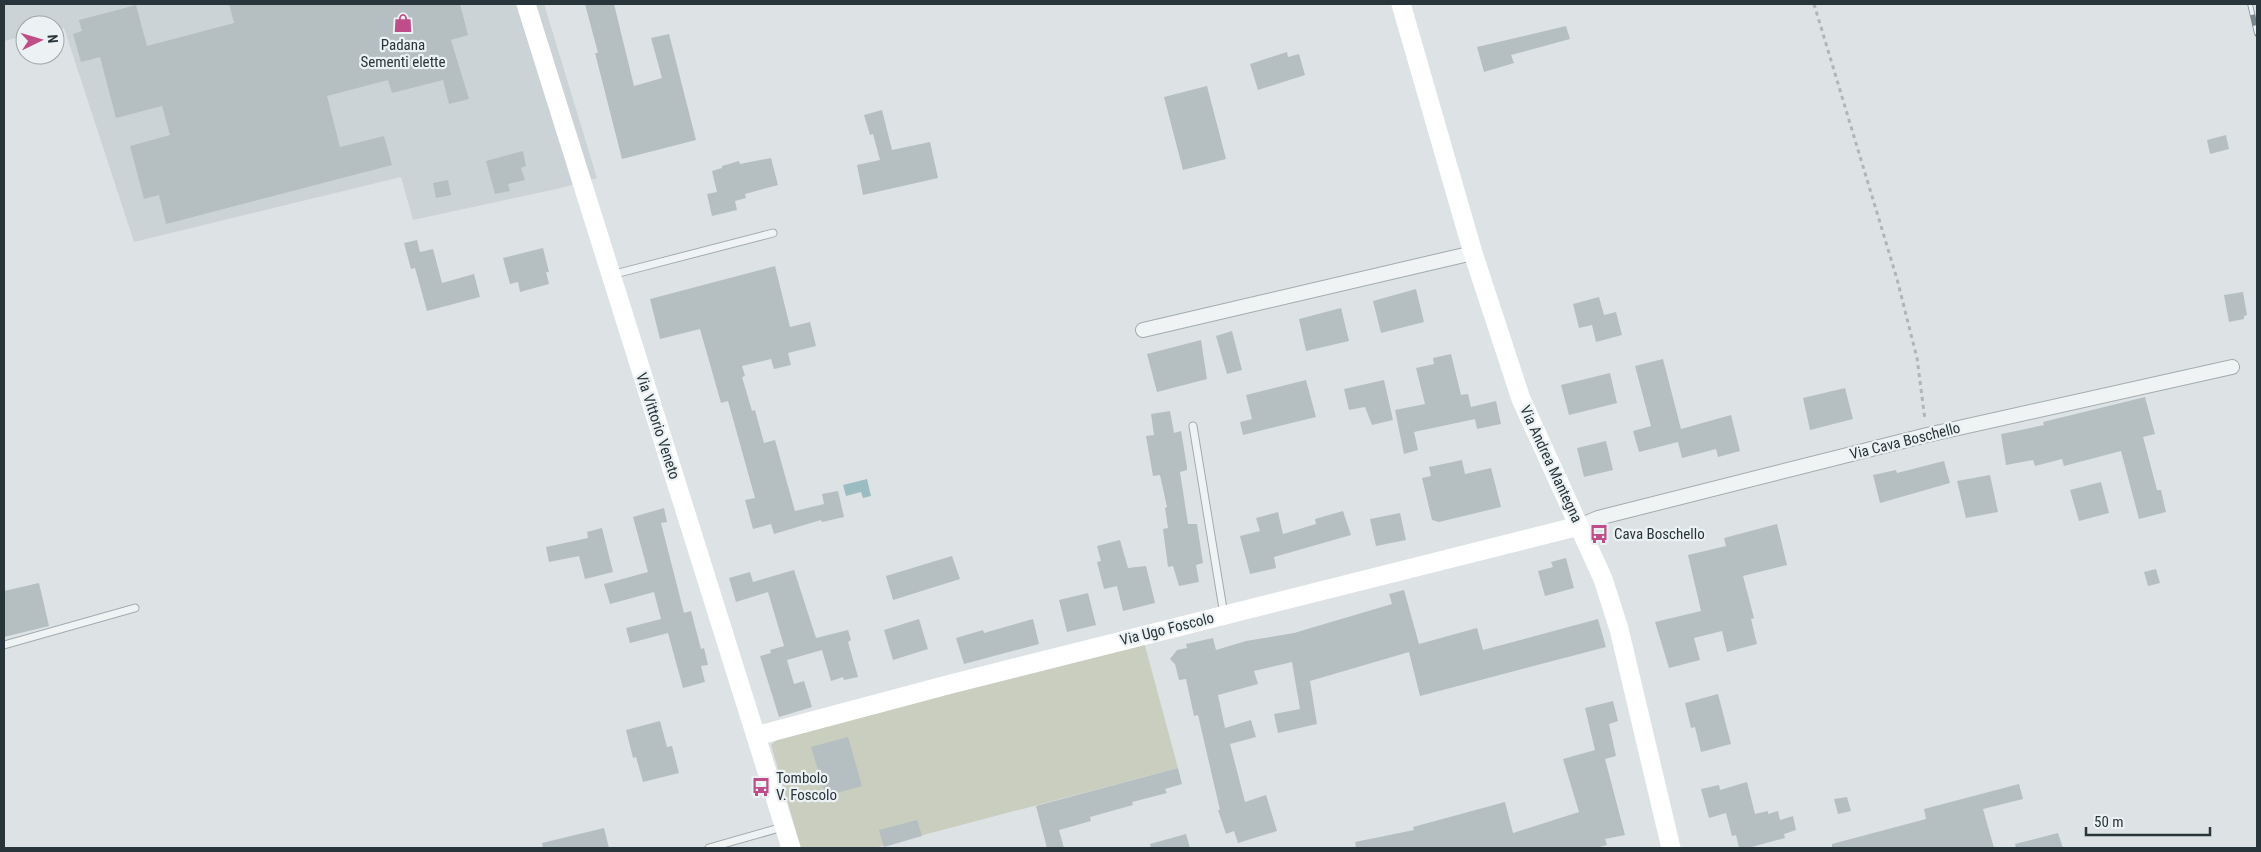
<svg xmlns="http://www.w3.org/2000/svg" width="2261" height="852" viewBox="0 0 2261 852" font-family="'Roboto Condensed',sans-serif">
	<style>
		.built { fill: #cbd3d6 }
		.green { fill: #c9cebf }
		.water { fill: #9bbdc2 }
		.building { fill: #b5bec1 }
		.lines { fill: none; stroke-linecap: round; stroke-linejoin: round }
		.lane-casing { stroke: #a3abae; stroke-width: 9 }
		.street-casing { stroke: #a3abae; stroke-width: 16 }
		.path { stroke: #afb6b8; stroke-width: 3; stroke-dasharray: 4 4; stroke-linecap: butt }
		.lane { stroke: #eff3f4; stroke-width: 7 }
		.street { stroke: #eff3f4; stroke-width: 14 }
		.secondary { stroke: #fff; stroke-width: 19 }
		.rail-casing { stroke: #78888d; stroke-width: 5.5 }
		.rail { stroke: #ecf2f3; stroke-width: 4; stroke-dasharray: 11; stroke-linecap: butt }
		.labels { text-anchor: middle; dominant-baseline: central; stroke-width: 4.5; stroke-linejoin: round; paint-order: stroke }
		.poi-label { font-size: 15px; fill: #28353a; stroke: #ecf2f3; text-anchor: start }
		.street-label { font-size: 15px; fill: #28353a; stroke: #ecf2f3 }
	</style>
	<rect width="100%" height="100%" fill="#dde3e5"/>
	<path class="built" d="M4,4H544L597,178L565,187L413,220L401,177L134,242L64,28L55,30V25H25V36L4,41Z"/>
	<path class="green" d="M1144,642L1178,768L874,848H801L771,745L779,738Z"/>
	<path class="water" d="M867,479L871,496L863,498L861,492L846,496L843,485Z"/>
	<path class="building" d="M229,4H460L468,35L451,40L469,99L449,104L443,80L392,93L388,80L327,96L340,147L384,136L392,165L166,224L159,195L144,199L130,146L170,135L162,106L116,118L100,57L81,62L73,34L82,31L79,20L136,5L147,46L234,23Z
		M585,4H614L634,86L662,78L651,38L669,34L696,140L622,159L595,53H598Z
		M1566,26L1570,39L1511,55L1514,63L1484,72L1477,47Z
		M1287,52L1288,57L1299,54L1305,75L1258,90L1250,64Z
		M1207,86L1226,159L1183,170L1164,97Z
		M882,110L892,150L930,142L938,178L863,195L857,165L880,160L873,134L870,135L864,115Z
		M2226,135L2229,149L2210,154L2207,140Z
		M523,151L526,166L521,168L525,180L508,184L510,191L495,194L486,161Z
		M771,158L778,185L745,194L746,198L735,201L737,210L712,216L707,194L717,192L712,171L722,168V166L739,161L740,164Z
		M448,180L451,195L436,198L433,183Z
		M417,240L420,252L433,249L442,283L474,274L480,297L427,311L415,268L411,269L404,243Z
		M543,248L549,272H546L549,284L520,292L518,282L510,284L503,258Z
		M775,266L790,327L810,322L816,346L788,353L791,365L774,369L771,359L742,366L745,376L742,377L752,411L755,410L764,443L775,440L795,511L824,504L822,494L838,491L844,517L822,522L821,520L774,534L771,524L753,529L745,500L755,498L728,401L721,403L700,329L660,339L650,299Z
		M1416,289L1424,322L1381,333L1373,301Z
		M2243,292L2247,315L2244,316V319L2229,322L2224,295Z
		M1599,297L1604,315L1616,312L1622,335L1596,342L1592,325L1579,328L1573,304Z
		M1341,308L1349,341L1306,351L1299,319Z
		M1232,331L1242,370L1227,374L1216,336Z
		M1201,340L1207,379L1157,392L1147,354Z
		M1451,354L1461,395L1468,394L1471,407L1496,401L1501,424L1477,429L1475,419L1414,432L1418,450L1404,454L1395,410L1425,404L1416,368L1434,364L1433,358Z
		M1663,359L1681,429L1731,415L1740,451L1718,457L1716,449L1682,458L1678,442L1639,452L1633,431L1651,426L1635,366Z
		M1610,373L1617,403L1569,415L1561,385Z
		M1306,380L1316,417L1243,435L1240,422L1252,419L1246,395Z
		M1384,380L1393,420L1372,425L1365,407L1349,410L1344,389Z
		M1845,388L1853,419L1810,430L1803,398Z
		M2145,397L2155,434L2143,437L2157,490H2161L2166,512L2139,519L2121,451L2064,466L2062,459L2035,466L2033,460L2006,465L2001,434L2021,430L2044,425L2043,422Z
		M1170,411L1174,433L1181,431L1187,467V470L1180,472L1188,524H1197L1203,563L1196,565L1199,582L1179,586L1173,566L1168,567L1163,529L1168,528L1165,508L1167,507L1160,475L1153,476L1146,436L1154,435L1151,414Z
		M1606,441L1613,470L1584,477L1577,448Z
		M1462,460L1465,474L1491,468L1501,507L1439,522L1432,520L1422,478L1431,476L1429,467Z
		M1944,461L1950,483L1880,503L1873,475L1896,470L1897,473Z
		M1990,475L1998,512L1966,518L1957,481Z
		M2101,482L2109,513L2079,521L2070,490Z
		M664,508L667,522L661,523L684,613L691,611L701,649L704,648L708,665L701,666L705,682L683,688L668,633L630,643L626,628L661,619L654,592L610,604L604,584L648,572L633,517Z
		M1343,511L1351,535L1274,557L1276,568L1250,574L1240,536L1260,531L1256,518L1278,512L1283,534L1316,524L1315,519Z
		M1400,513L1406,540L1376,546L1370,519Z
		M1777,524L1787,565L1743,576L1754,618L1751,619L1757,644L1727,652L1722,631L1694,638L1700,660L1669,668L1655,622L1701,611L1688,555L1726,546L1724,538Z
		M602,528L613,572L585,579L579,556L549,562L546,547L588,538L587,532Z
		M1120,540L1128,568L1146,566L1155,603L1123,611L1117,586L1104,589L1097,562L1101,561L1097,546Z
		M952,556L960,579L893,600L886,576Z
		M1566,558L1574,588L1545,596L1538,571L1553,567L1551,562Z
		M2156,569L2160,583L2148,586L2144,572Z
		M794,570L816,638L848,630L851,640L848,642L858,677L844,680L843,677L831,681L822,650L787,660L794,684L804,681L812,707L779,717L760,656L771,653L770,650L784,646L768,592L736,602L729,578L750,572L753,582Z
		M39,583L49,626L4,637V591Z
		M1404,590L1419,644L1477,628L1483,650L1598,619L1606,647L1420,696L1409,652L1310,681L1317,724L1278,733L1274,714L1300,709L1292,662L1254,671L1258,684L1218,695L1225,728L1251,720L1256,737L1230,744L1245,802L1266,795L1277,831L1238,843L1234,831L1226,834L1218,810H1220L1198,715L1194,716L1186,679L1179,680L1175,664L1170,659L1177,650L1187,648L1186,644L1213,638L1216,650L1246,641L1294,633L1392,604L1389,594Z
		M1088,593L1096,625L1067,632L1059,600Z
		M919,619L928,649L893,660L884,630Z
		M1033,619L1039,644L964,664L956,638L983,630L984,633Z
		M1718,694L1731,744L1701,752L1695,727L1691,728L1685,703Z
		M1613,701L1618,721L1609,724L1616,756L1605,759L1625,835L1605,839L1607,845L1596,848H1356L1355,842L1414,830L1413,827L1505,802L1513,833L1579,812L1563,759L1595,750L1585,708Z
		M660,721L667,747L672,746L679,773L643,782L636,757L633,758L626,730Z
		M848,737L862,786L826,796L811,747Z
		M1178,768L1182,784L1165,789L1167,793L1132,802L1133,805L1090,817L1091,821L1059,830L1064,848H1047L1036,806Z
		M1747,782L1755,814L1768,811V814L1778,811L1780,820L1793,816L1796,830L1784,834L1785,838L1748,848H1739L1736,835L1732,836L1726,813L1709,818L1701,789L1719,785L1720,790Z
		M2019,784L2023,799L1983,809L1994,848H1832V844L1926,819L1924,809Z
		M1847,797L1851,811L1838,814L1834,799Z
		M917,820L922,836L884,847L879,830Z
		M604,828L609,848H543L542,843Z
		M2058,833L2063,848H2016L2015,844Z
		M1186,834L1190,848H1151L1150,844Z"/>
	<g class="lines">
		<g class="lane-casing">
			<path id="lane" d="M611,275L773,233
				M1193,426L1224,615
				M4,645L135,608
				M709,848L783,827"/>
		</g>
		<g class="street-casing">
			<path id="street" d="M1143,330L1473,253
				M1579,526L1598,518L1927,435L2232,367"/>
		</g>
		<path class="path" d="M1814,4L1897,279L1917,358L1925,420"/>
		<use href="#lane" class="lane"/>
		<use href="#street" class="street"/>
		<path class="secondary" d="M526,4L791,848
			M1401,4L1473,253L1521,399L1603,579L1619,629L1671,848
			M756,736L951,684L1579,526"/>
		<g class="rail-casing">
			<path id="rail" d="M2250,4L2257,34"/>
		</g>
		<use href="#rail" class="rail"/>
	</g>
	<defs>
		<g id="shop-bare" transform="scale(1.5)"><path d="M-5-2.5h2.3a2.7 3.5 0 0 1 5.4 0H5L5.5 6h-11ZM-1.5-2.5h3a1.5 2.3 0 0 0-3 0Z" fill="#bf4d89" stroke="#ecf2f3" stroke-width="2.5" paint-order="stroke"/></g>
		<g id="bus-bare" transform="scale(1.5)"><path d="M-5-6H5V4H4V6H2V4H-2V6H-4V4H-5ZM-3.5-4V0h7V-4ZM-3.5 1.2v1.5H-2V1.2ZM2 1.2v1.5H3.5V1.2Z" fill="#bf4d89" stroke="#ecf2f3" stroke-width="2.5" paint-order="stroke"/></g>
	</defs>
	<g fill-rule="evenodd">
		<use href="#shop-bare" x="403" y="23"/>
		<use href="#bus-bare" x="1599" y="534"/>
		<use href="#bus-bare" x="761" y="787"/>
	</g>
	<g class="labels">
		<g class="poi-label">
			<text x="403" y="45" text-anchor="middle">Padana<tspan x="403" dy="17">Sementi elette</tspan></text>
			<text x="1614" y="534">Cava Boschello</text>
			<text x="776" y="778">Tombolo<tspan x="776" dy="17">V. Foscolo</tspan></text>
		</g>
		<g class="street-label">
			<text transform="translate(658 426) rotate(72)">Via Vittorio Veneto</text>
			<text transform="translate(1905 441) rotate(-14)">Via Cava Boschello</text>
			<text transform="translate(1551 464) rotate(65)">Via Andrea Mantegna</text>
			<text transform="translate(1167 629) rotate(-14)">Via Ugo Foscolo</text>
		</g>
	</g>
	<rect width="2261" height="852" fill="none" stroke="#28353a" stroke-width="10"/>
	<g transform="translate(40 40) rotate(85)"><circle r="24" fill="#ecf2f3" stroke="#9ea6a9"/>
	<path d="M0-4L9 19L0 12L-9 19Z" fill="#bf4d89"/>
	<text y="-8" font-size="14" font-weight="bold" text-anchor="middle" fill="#28353a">N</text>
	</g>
	<path d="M2086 827v8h124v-8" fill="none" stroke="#28353a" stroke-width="2.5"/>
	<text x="2094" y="827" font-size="15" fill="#28353a" stroke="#ecf2f3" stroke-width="4" paint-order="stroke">50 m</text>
</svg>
